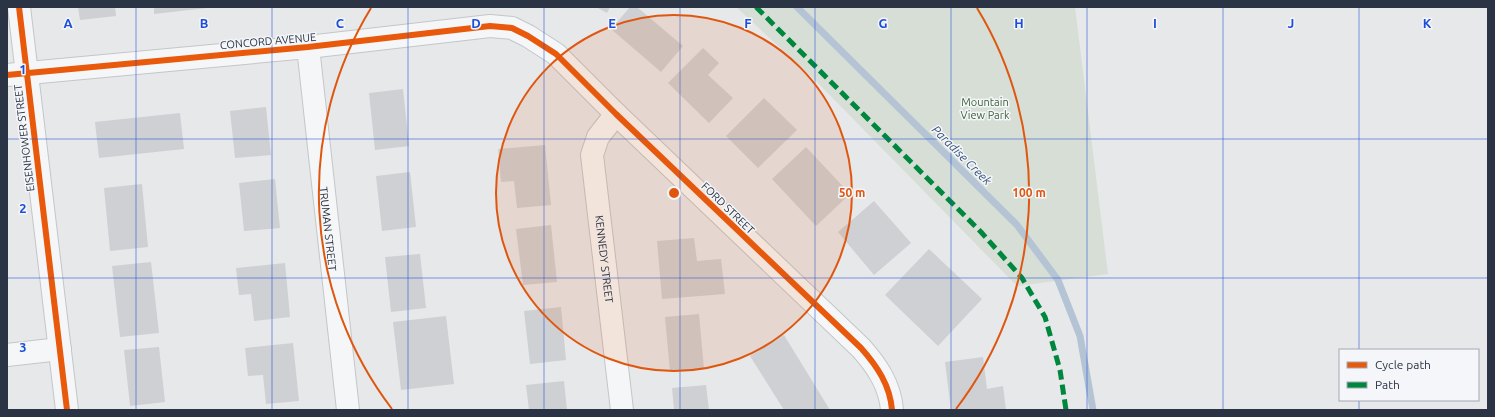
<svg xmlns="http://www.w3.org/2000/svg" width="1495" height="417" viewBox="0 0 1495 417" font-family="Ubuntu,sans-serif">
	<style>
		.green { fill: #d6ded6 }
		.lines { fill: none; stroke-linecap: round; stroke-linejoin: round }
		.stream { stroke: #b4c4d5; stroke-width: 7 }
		.building { fill: #ced0d3 }
		.minor-casing { stroke: #c4c6c8; stroke-width: 24 }
		.minor { stroke: #f5f6f7; stroke-width: 22 }
		.quiet { stroke: #00873e; stroke-width: 5; stroke-dasharray: 10 5; stroke-linecap: butt }
		.cycleway-casing { stroke: #f4f6f9; stroke-width: 8 }
		.cycleway { stroke: #e8590c; stroke-width: 6 }
		.grid { fill: none; stroke: #1d4ed8; stroke-width: 1; stroke-opacity: 0.55 }
		.ring { fill: none; stroke: #df570f; stroke-width: 2 }
		.labels { text-anchor: middle; dominant-baseline: central; stroke-width: 3; stroke-linejoin: round; paint-order: stroke }
		.street-label { font-size: 11px; fill: #2b3445; stroke: #f4f6f9 }
		.park-label { font-size: 11px; fill: #3f6138; stroke: #f4f6f9 }
		.water-label { font-size: 12px; font-style: italic; fill: #34527a; stroke: #f4f6f9 }
		.grid-label { font-size: 13px; text-anchor: middle; font-weight: bold; fill: #1d4ed8; stroke: #f4f6f9; stroke-width: 3; stroke-linejoin: round; paint-order: stroke }
		.centre { fill: #df570f; stroke: #f4f6f9; stroke-width: 2 }
		.ring-label { font-size: 12px; text-anchor: middle; font-weight: bold; fill: #df570f; stroke: #f4f6f9; stroke-width: 3; stroke-linejoin: round; paint-order: stroke }
	</style>
	<rect width="100%" height="100%" fill="#e6e8ea"/>
	<path class="green" d="M736,7H1075L1108,274L1017,286L813,78Z"/>
	<g class="lines">
		<path class="stream" d="M797,7L1017,225L1058,280L1080,336L1093,410"/>
	</g>
	<path class="building" d="M78,7H115L116,16L80,20Z
		M154,7H207V8L154,14Z
		M596,7H610L607,13Z
		M630,7H637L683,46L661,72L611,29Z
		M703,48L719,63L708,75L733,98L709,123L668,83Z
		M403,89L409,146L375,150L369,93Z
		M764,98L797,130L758,168L726,136Z
		M266,107L271,155L235,158L230,111Z
		M180,113L184,149L99,158L95,122Z
		M545,145L551,205L517,208L514,181L501,182L498,149Z
		M806,147L850,194L816,226L772,179Z
		M410,172L416,227L382,231L376,176Z
		M275,179L280,228L244,231L239,183Z
		M142,184L148,247L110,251L104,188Z
		M874,201L911,243L874,275L838,232Z
		M551,225L557,282L523,285L516,229Z
		M694,238L697,261L721,259L725,294L662,299L657,241Z
		M929,249L982,299L938,346L885,295Z
		M420,254L426,308L391,312L385,257Z
		M151,262L159,333L120,337L112,266Z
		M285,263L290,317L254,321L251,294L239,295L236,268Z
		M561,307L566,360L530,364L524,311Z
		M699,314L704,369L670,372L665,317Z
		M446,316L454,384L401,390L393,322Z
		M784,335L830,410H784L750,356Z
		M293,343L299,401L266,404L263,375L248,376L245,348Z
		M159,347L165,402L130,406L124,350Z
		M983,357L987,389L1003,386L1006,410H951L945,362Z
		M564,381L567,410H529L526,385Z
		M706,385L709,410H674L672,388Z"/>
	<g class="lines">
		<g class="minor-casing">
			<g id="minor">
				<path d="M19,7L67,410"/>
				<path id="s1" d="M308,47L348,410"/>
				<path d="M7,75L308,47L490,26L512,28L528,36L556,54L616,114L861,348C877,366 890,385 892,410"/>
				<path id="s2" d="M616,114L598,137L592,155L622,410"/>
				<path d="M7,355L60,349"/>
			</g>
		</g>
		<use href="#minor" class="minor"/>
		<path class="quiet" d="M756,7L981,232L1022,278L1045,317L1060,370L1066,410"/>
		<g class="cycleway-casing">
			<path id="cycleway" d="M19,7L67,410
				M7,75L308,47L490,26L512,28L528,36L556,54L616,114L861,348C877,366 890,385 892,410"/>
		</g>
		<use href="#cycleway" class="cycleway"/>
	</g>
	<path class="grid" d="M136,7V410M272,7V410M408,7V410M544,7V410M680,7V410M815,7V410M951,7V410M1087,7V410M1223,7V410M1359,7V350M7,139H1488M7,278H1488M1359,400V410"/>
	<circle cx="674" cy="193" r="178" fill="#df570f" fill-opacity=".12"/>
	<g class="ring">
		<circle cx="674" cy="193" r="178"/>
		<path d="M392 409A355 355 0 0 1 371 8M977 8A355 355 0 0 1 956 409"/>
	</g>
	<g class="labels">
		<g class="street-label">
			<text transform="translate(268 41) rotate(-5)">CONCORD AVENUE</text>
			<text transform="translate(24 138) rotate(-97)">EISENHOWER STREET</text>
			<text transform="translate(728 208) rotate(44)">FORD STREET</text>
			<text stroke="none"><textPath href="#s1" startOffset="183">TRUMAN STREET</textPath></text>
			<text stroke="none"><textPath href="#s2" startOffset="153">KENNEDY STREET</textPath></text>
		</g>
		<g class="park-label">
			<text x="985" y="102">Mountain<tspan x="985" dy="13">View Park</tspan></text>
		</g>
		<g class="water-label">
			<text transform="translate(962 155) rotate(45)">Paradise Creek</text>
		</g>
	</g>
	<g class="grid-label">
		<text x="68" y="28">A</text>
		<text x="204" y="28">B</text>
		<text x="340" y="28">C</text>
		<text x="476" y="28">D</text>
		<text x="612" y="28">E</text>
		<text x="748" y="28">F</text>
		<text x="883" y="28">G</text>
		<text x="1019" y="28">H</text>
		<text x="1155" y="28">I</text>
		<text x="1291" y="28">J</text>
		<text x="1427" y="28">K</text>
		<text x="23" y="74">1</text>
		<text x="23" y="213">2</text>
		<text x="23" y="352">3</text>
	</g>
	<circle cx="674" cy="193" r="6" class="centre"/>
	<g class="ring-label">
		<text x="852" y="197">50 m</text>
		<text x="1029" y="197">100 m</text>
	</g>
	<rect width="1495" height="417" fill="none" stroke="#2b3445" stroke-width="16"/>
	<rect x="1339" y="349" width="140" height="52" fill="#f4f6f9" stroke="#a4a8b1"/>
	<rect x="1347" y="362" width="20" height="6" fill="#e8590c" stroke="#a4a8b1"/>
	<text x="1375" y="369" font-size="12" fill="#2b3445">Cycle path</text>
	<rect x="1347" y="382" width="20" height="6" fill="#00873e" stroke="#a4a8b1"/>
	<text x="1375" y="389" font-size="12" fill="#2b3445">Path</text>
</svg>
